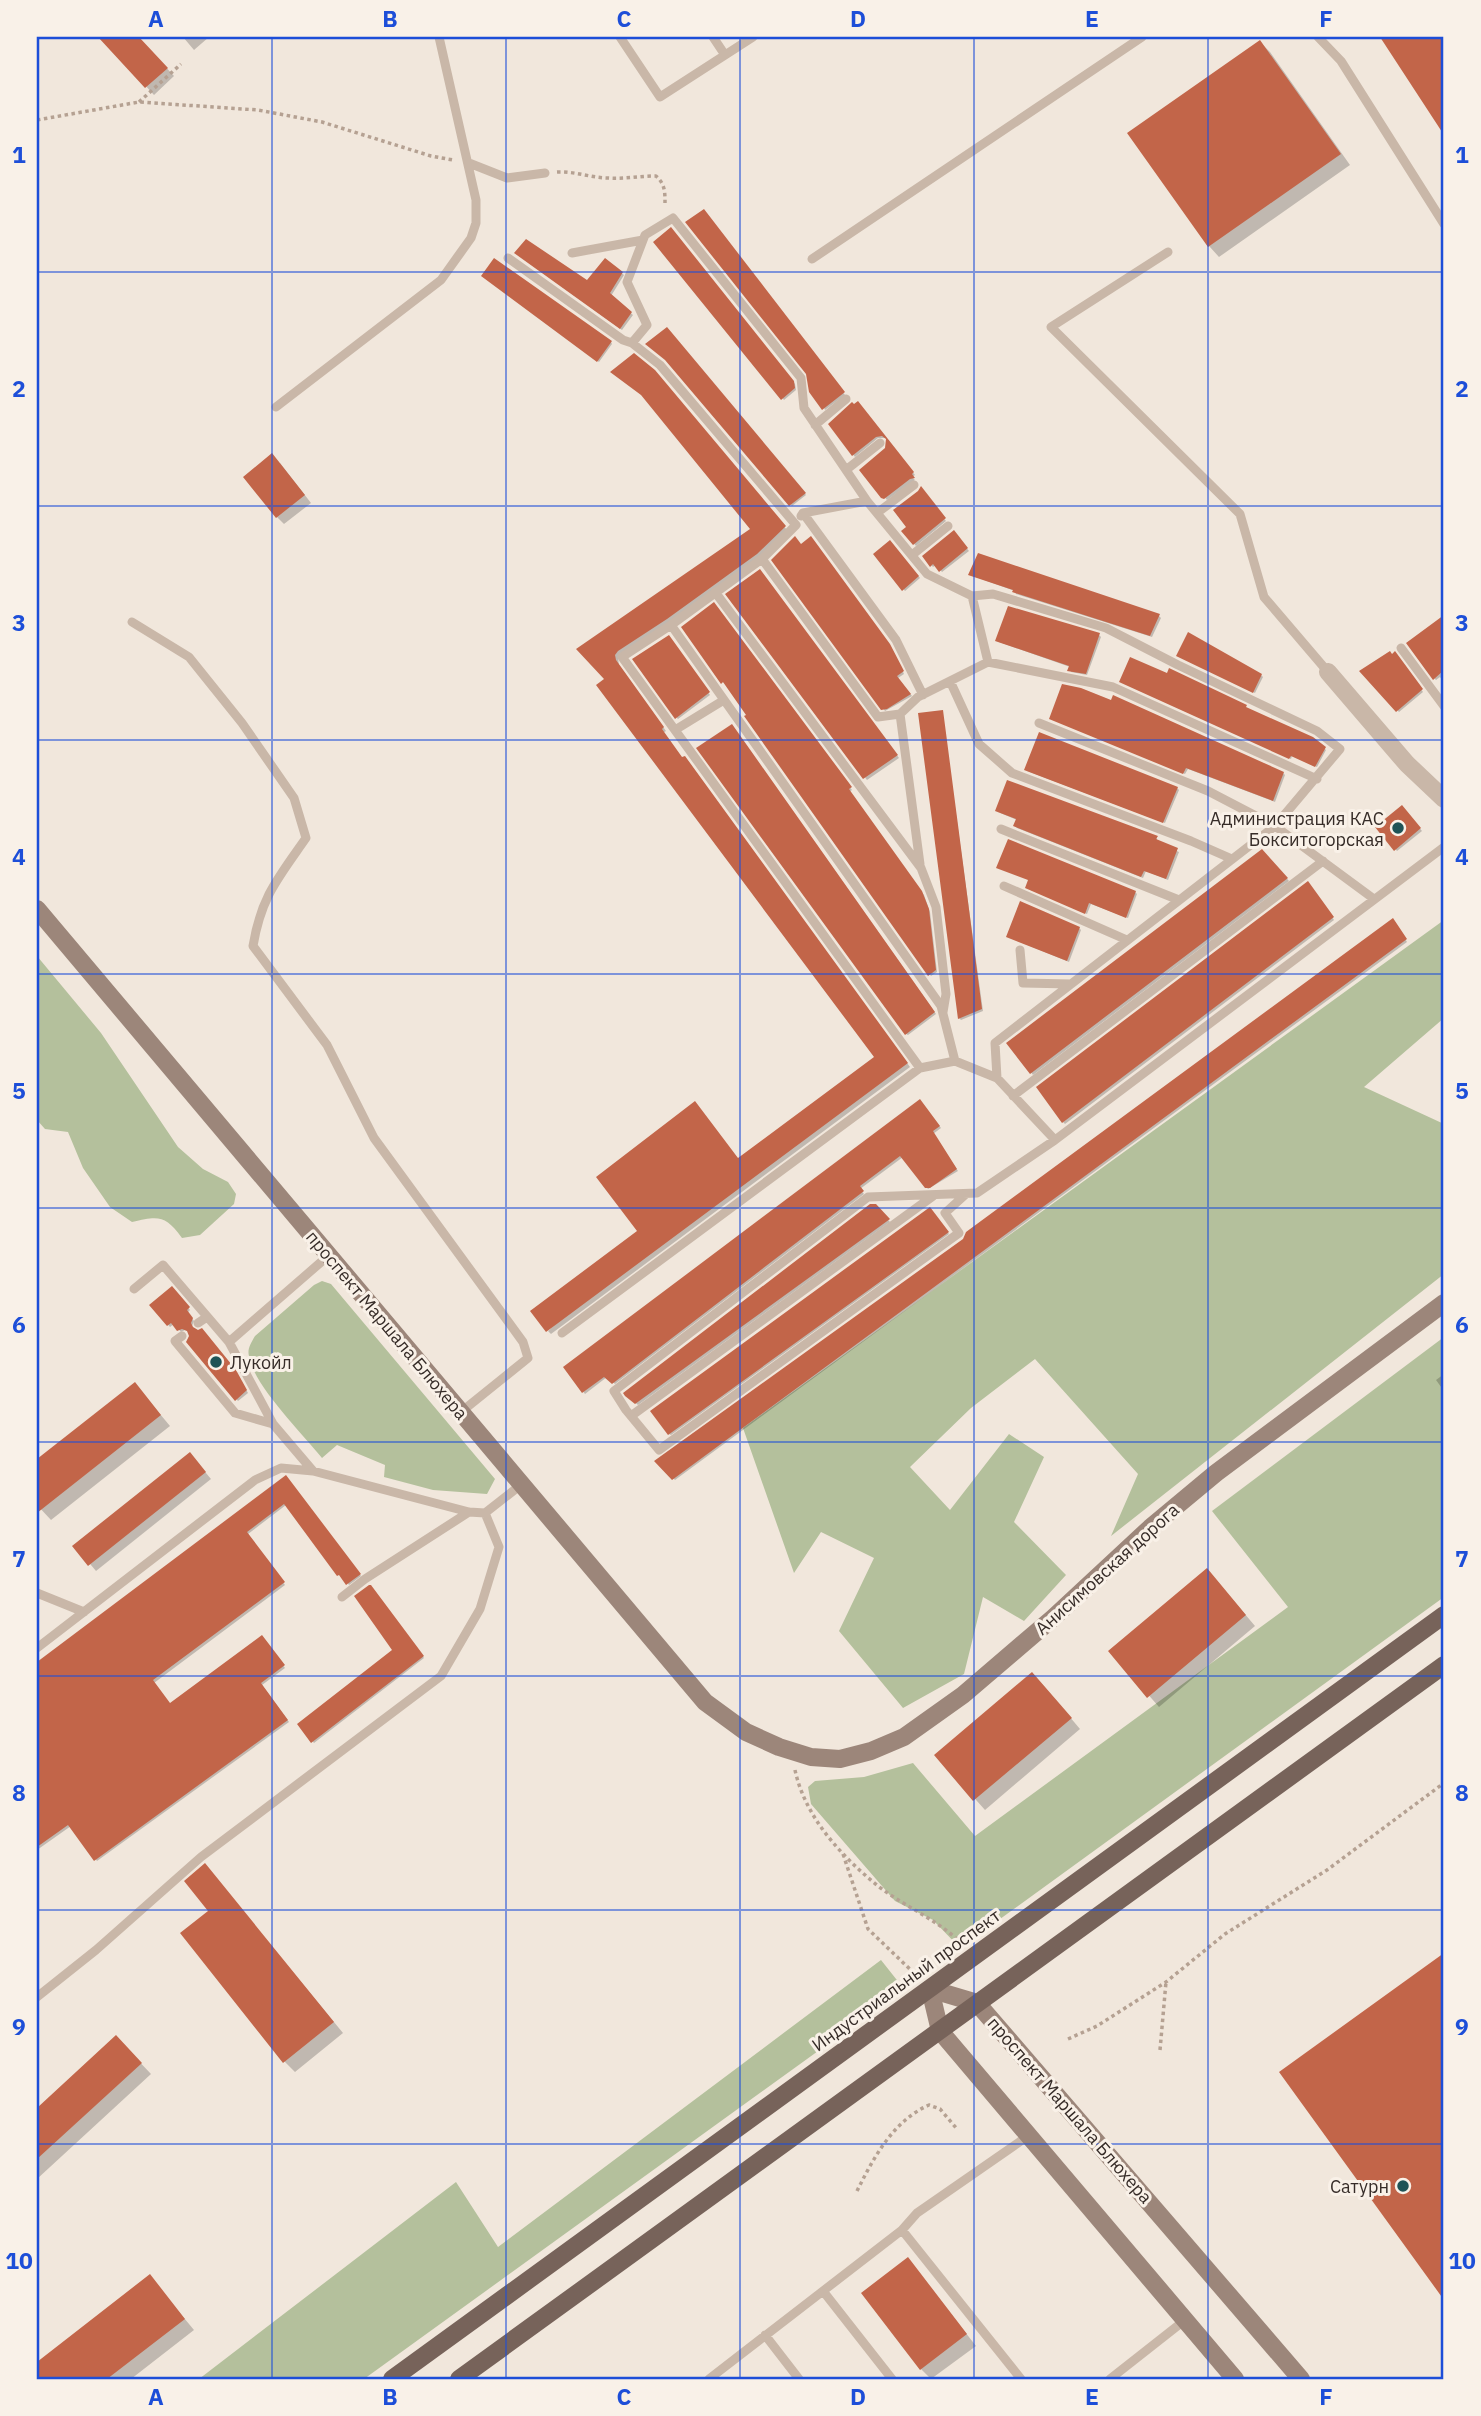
<svg xmlns="http://www.w3.org/2000/svg" width="1481" height="2416" viewBox="0 0 1481 2416" font-family="'IBM Plex Sans',sans-serif">
	<style>
		.green { fill: #b4c09c }
		.shadow { fill: #0003 }
		.building { fill: #c26549 }
		.lines { fill: none; stroke-linecap: round; stroke-linejoin: round }
		.path { stroke: #b5a192; stroke-width: 3.5; stroke-dasharray: 3.5 3.5; stroke-linecap: butt }
		.lane { stroke: #c9b7a8; stroke-width: 9 }
		.street { stroke: #c9b7a8; stroke-width: 18 }
		.secondary { stroke: #9c867a; stroke-width: 18 }
		.primary { stroke: #77635a; stroke-width: 18 }
		.grid { fill: none; stroke: #1d4ed8; stroke-width: 2; stroke-opacity: 0.55 }
		.poi-dot { fill: #1f5356; stroke: #f9f1e8; stroke-width: 2.5 }
		.labels { text-anchor: middle; dominant-baseline: central; stroke-width: 6; stroke-linejoin: round; paint-order: stroke }
		.poi-label { font-size: 18px; fill: #362c28; stroke: #f9f1e8; text-anchor: end }
		.street-label { font-size: 18px; fill: #362c28; stroke: #f9f1e8 }
		.neatline { fill: none; stroke: #1d4ed8; stroke-width: 2.5 }
		.grid-label { font-size: 23px; text-anchor: middle; font-weight: bold; fill: #1d4ed8 }
	</style>
	<rect width="100%" height="100%" fill="#f1e7dc"/>
	<path class="green" d="M1444,920V1018L1364,1087L1444,1124V1274L1111,1536L1138,1474L1035,1359L971,1408L910,1467L950,1510L1009,1434L1044,1457L1014,1522L1066,1575L1024,1621L983,1597L964,1674L903,1708L839,1631L874,1558L821,1532L794,1573L743,1428Z
		M37,956L101,1033L178,1147L203,1169L228,1182L236,1194L234,1204L200,1235L182,1238C165,1215 159,1216 132,1222L110,1207L83,1168L68,1132L45,1129L37,1120Z
		M322,1281L331,1284L495,1479L487,1494L433,1490L384,1477L385,1465L337,1445L322,1458C303,1434 253,1385 249,1356C247,1349 251,1343 255,1336L314,1285Z
		M1444,1337V1597L960,1948L933,1920L895,1901L811,1804L808,1787L815,1781L864,1777L913,1763L975,1836L1288,1607L1212,1511Z
		M881,1960L904,1989L364,2379H199L456,2182L498,2247Z"/>
	<path class="shadow" d="M101,37H138L174,76L154,95Z
		M183,37H209L194,50Z
		M1382,37H1444V132Z
		M1260,42L1270,52L1350,165L1219,257L1209,246L1130,133Z
		M703,212L845,395L825,410L808,373Z
		M671,230L795,384L796,390L784,400L656,242Z
		M518,255L587,282L606,260L624,275L611,296L633,315L622,330Z
		M485,277L611,342L612,344L599,362Z
		M667,330L806,495L792,506L668,361Z
		M658,375L787,530L761,557L670,622L621,654L618,658L619,665L666,731L663,733L683,759L688,761L910,1067L551,1334L548,1331L738,1160L877,1057L606,679L579,649L753,529Z
		M852,404L886,438H878L855,457L830,425Z
		M887,440L915,475L912,477L915,480L887,500L861,470L886,449Z
		M280,463L311,503L284,524L277,517Z
		M921,489L946,521L916,546L903,531L908,527Z
		M953,532L969,551L942,572L936,565L933,567L924,557Z
		M890,542L920,578L905,591L875,554Z
		M979,555L1159,616L1161,618L1152,637L1016,594L1015,591L970,575Z
		M762,573L899,758L867,780L728,595Z
		M714,605L852,790L849,792L924,895L930,912L937,972L931,976L726,683L722,682Z
		M1444,617V683L1440,677L1436,680L1435,679L1408,644Z
		M1099,635L1101,637L1087,675L1071,672L1070,667L999,642Z
		M671,639L710,695L678,719L677,718Z
		M891,647L904,674L898,678L912,696L885,711L883,708Z
		M1396,655L1423,692L1399,712L1361,672Z
		M1180,657L1261,675L1263,677L1255,693Z
		M1123,683L1248,709L1312,738L1326,750L1317,767L1292,756L1291,759Z
		M942,712L983,1011L961,1020L959,1018Z
		M1051,719L1283,773L1285,775L1275,802L1188,769L1185,774Z
		M734,728L936,1014L908,1035L906,1034Z
		M1027,771L1177,788L1179,790L1165,823Z
		M1402,807L1422,831L1397,851L1377,827Z
		M998,812L1157,837V842L1179,852L1168,880L1146,871L1143,878L1017,828L1015,826L1017,820Z
		M1262,851L1289,881L1033,1075L1009,1043Z
		M1310,885L1334,920L1065,1124L1063,1122Z
		M1029,889L1135,892L1137,894L1128,918L1091,904L1087,914Z
		M1395,922L1407,942L675,1480L657,1461L965,1240Z
		M1079,928L1081,930L1069,962L1008,937Z
		M920,1101L941,1128L933,1134L958,1171L928,1189L903,1157L860,1189L864,1194L615,1384L607,1377L585,1394L565,1368Z
		M875,1206L890,1222L638,1405L629,1397Z
		M930,1209L949,1234L671,1435L669,1434Z
		M172,1289L190,1310L187,1313L194,1321L192,1326L193,1330L237,1374L248,1393L238,1401L188,1341L191,1336L189,1332L185,1330L181,1332L174,1324L170,1327L152,1306Z
		M1444,1374V1391L1436,1380Z
		M135,1384L170,1426L51,1520L37,1505V1461Z
		M196,1461L211,1479L96,1571L75,1546Z
		M285,1478L361,1576L349,1585L342,1575H339L286,1505L248,1534L285,1585L154,1683L170,1705L262,1637L285,1668L262,1685L289,1722L97,1861L71,1826L37,1850V1664Z
		M1217,1581L1255,1626L1159,1707L1111,1652Z
		M373,1589L424,1658L314,1743L299,1725L394,1650Z
		M1042,1684L1080,1729L985,1810L936,1755Z
		M205,1865L343,2033L295,2072L285,2062Z
		M1444,1955V2297L1282,2073Z
		M116,2037L151,2074L37,2179V2111Z
		M908,2259L976,2346L931,2379L921,2369Z
		M150,2277L194,2330L131,2379H37V2365Z"/>
	<path class="building" d="M98,37H139L168,68L145,88Z
		M1380,37H1444V135Z
		M1260,40L1341,154L1208,247L1127,133Z
		M704,209L845,392L822,410L809,392L806,374L685,222Z
		M671,227L794,381L795,388L781,400L653,242Z
		M526,239L587,280L605,258L623,272L610,293L632,312L620,329L514,253Z
		M494,258L612,341L597,362L481,276Z
		M667,327L806,493L789,506L665,360L645,344Z
		M634,353L655,370L786,526L757,554L667,619L618,651L615,655L616,660L664,727L662,729L682,757L685,756L908,1063L546,1332L530,1311L637,1231L596,1177L695,1101L738,1158L874,1057L596,685L604,679L576,649L750,529L641,395L610,372Z
		M858,401L914,472L912,474L915,478L910,479L884,499L881,498L859,470L885,448L886,439L882,436L876,437L852,456L828,424L852,402L854,404Z
		M272,453L305,495L276,518L243,477Z
		M921,486L946,518L913,545L901,531L906,527L893,510L918,491Z
		M954,530L968,548L939,572L933,564L930,567L922,556Z
		M795,536L801,544L811,536L890,644L904,671L897,676L911,694L887,709L881,710L771,560Z
		M890,540L919,576L902,591L873,554Z
		M978,553L1160,614L1150,636L1012,592L1013,590L968,575Z
		M760,569L898,755L863,779L725,594Z
		M714,602L852,787L849,789L922,891L929,909L936,970L928,976L744,716L746,715L723,682L721,684L681,627Z
		M1008,606L1100,633L1086,674L1067,671L1069,666L995,641Z
		M1444,615V670L1433,680L1406,643Z
		M1188,632L1262,674L1253,693L1176,656Z
		M669,635L710,692L675,719L632,659Z
		M1390,651L1392,654L1395,651L1423,689L1396,712L1359,671Z
		M1130,657L1167,673L1169,668L1247,705L1246,707L1313,737L1326,747L1315,767L1291,756L1289,759L1119,682Z
		M1062,684L1081,688L1111,700L1113,695L1284,772L1273,801L1186,768L1183,774L1049,719Z
		M943,710L982,1009L958,1019L918,713Z
		M732,724L935,1012L905,1035L696,748Z
		M1039,732L1178,787L1163,823L1024,770Z
		M1007,780L1158,836L1156,839L1178,848L1166,879L1144,871L1141,877L1013,826L1016,819L995,811Z
		M1402,805L1421,828L1394,851L1375,827Z
		M1008,839L1136,891L1126,918L1089,903L1085,914L1025,888L1028,880L996,868Z
		M1262,849L1288,878L1030,1074L1006,1043Z
		M1308,881L1334,917L1062,1123L1036,1087Z
		M1020,901L1080,927L1067,961L1006,937Z
		M1393,918L1407,939L672,1480L654,1461L963,1239L966,1232Z
		M920,1099L940,1126L933,1131L957,1169L930,1188H925L900,1156L860,1186L864,1191L612,1384L604,1377L582,1393L563,1367Z
		M870,1204H876L890,1219L635,1404L625,1396L623,1393Z
		M930,1207L949,1232L668,1435L650,1411Z
		M172,1286L190,1307L187,1310L193,1318L191,1323L193,1327L198,1330L202,1328L236,1370L247,1390L235,1401L186,1342L189,1336L187,1331L182,1329L177,1331L171,1323L167,1326L149,1305Z
		M135,1382L161,1415L37,1513V1459Z
		M190,1452L206,1472L88,1566L72,1546Z
		M286,1475L361,1574L346,1585L339,1575L337,1576L284,1504L247,1532L285,1582L153,1680L170,1703L262,1635L285,1665L261,1683L288,1720L94,1861L68,1825L37,1847V1662Z
		M1207,1568L1246,1615L1147,1698L1108,1651Z
		M369,1585H371L424,1656L311,1743L297,1724L392,1650L354,1596Z
		M1032,1672L1072,1718L973,1801L934,1755Z
		M205,1863L334,2022L283,2063L180,1933L208,1911L184,1881Z
		M1444,1953V2300L1279,2072Z
		M116,2035L142,2063L37,2159V2108Z
		M908,2257L967,2334L920,2370L861,2293Z
		M150,2274L185,2319L107,2379H37V2362Z"/>
	<g class="lines">
		<path class="path" d="M139,102L181,64
			M37,120L139,102L258,110L322,122L431,156L453,160
			M557,172C575,171 591,178 609,178C625,179 640,176 656,176C665,184 665,192 665,203
			M795,1770C805,1817 841,1856 878,1886C905,1907 937,1919 962,1944
			M843,1854L868,1929L916,1975
			M1068,2039L1097,2026L1166,1982L1225,1934L1327,1870L1444,1783
			M1160,2050L1166,1982
			M857,2191C874,2157 893,2121 929,2105L940,2109L957,2129"/>
		<path class="lane" d="M620,37L660,97L753,37
			M713,37L725,55
			M1318,37L1341,61L1444,224
			M469,163L507,178L545,173
			M1168,252L1051,327L1240,514L1264,597L1328,672
			M572,253L643,240
			M508,258L623,340L632,343
			M812,259L1142,37
			M276,407L441,280L471,238L476,223V200L439,37
			M815,425L846,399
			M846,470L880,443
			M803,513L896,640L923,695
			M877,513L914,485
			M801,516L803,513L867,501
			M912,555L948,526
			M762,559L796,525L660,365L632,343L647,325L627,282L645,235L673,218L801,378L804,408L867,501L927,574L972,596
			M715,592L921,868L936,907L946,994L943,1012
			M132,622L189,657L242,723L294,798L306,838C278,878 261,897 253,946L327,1045L374,1138L523,1342L528,1358L461,1412
			M671,625L762,559L878,717L900,714L918,697L988,662L1113,687L1317,779
			M1401,648L1444,706
			M988,662L972,596L993,594L1106,628L1178,665L1317,731L1340,749L1275,826L1208,791L1039,723
			M950,681L979,744L1012,773L1191,841L1232,859
			M900,714L920,864
			M675,730L724,700
			M1001,829L1179,900
			M1004,886L1127,940
			M1020,950L1023,983L1071,984
			M955,1061L920,1068L622,657L671,625L941,1006L955,1061L997,1078L1055,1140
			M997,1078L995,1043L1275,826L1374,899
			M1013,1096L1323,861
			M966,1194L945,1213L959,1233L659,1450L626,1410L614,1391L868,1197L977,1193L1055,1140L1444,847
			M134,1289L163,1265L229,1342
			M198,1323L207,1317
			M562,1333L920,1068
			M182,1336L175,1341L235,1413L273,1424
			M631,1416L933,1196
			M313,1471L273,1424L229,1342L328,1256
			M37,1593L84,1612
			M342,1597L365,1579L469,1512
			M37,1648L255,1480L281,1468L313,1471L469,1512L485,1513L522,1484
			M37,1997L96,1950L201,1857L441,1676L480,1609L499,1547L485,1513
			M902,2230L1021,2379
			M765,2335L799,2379
			M709,2379L823,2291
			M892,2379L823,2291L902,2230L917,2213L1028,2136
			M1110,2379L1185,2320"/>
		<path class="street" d="M1328,672L1407,764L1444,799"/>
		<path class="secondary" d="M37,909L705,1702L746,1732L779,1747L811,1757L840,1759L871,1751L904,1737L963,1695L1053,1618L1150,1528L1216,1473L1444,1303
			M930,1989L977,2003L1301,2379
			M930,1989L940,2031L1235,2379"/>
		<path class="primary" d="M392,2379L1444,1615
			M459,2379L1444,1665"/>
	</g>
	<path class="grid" d="M272,37V2379M506,37V2379M740,37V2379M974,37V2379M1208,37V2379M37,272H1444M37,506H1444M37,740H1444M37,974H1444M37,1208H1444M37,1442H1444M37,1676H1444M37,1910H1444M37,2144H1444"/>
	<g class="poi-dot">
		<circle cx="1398" cy="828" r="7"/>
		<circle cx="216" cy="1362" r="7"/>
		<circle cx="1403" cy="2186" r="7"/>
	</g>
	<g class="labels">
		<g class="poi-label">
			<text x="1384" y="818">Администрация КАС<tspan x="1384" dy="21">Бокситогорская</tspan></text>
			<text x="230" y="1362" text-anchor="start">Лукойл</text>
			<text x="1389" y="2186">Сатурн</text>
		</g>
		<g class="street-label">
			<text transform="translate(387 1325) rotate(50)">проспект Маршала Блюхера</text>
			<text transform="translate(1107 1569) rotate(-42)">Анисимовская дорога</text>
			<text transform="translate(906 1980) rotate(-36)">Индустриальный проспект</text>
			<text transform="translate(1070 2110) rotate(49)">проспект Маршала Блюхера</text>
		</g>
	</g>
	<rect width="1481" height="2416" fill="none" stroke="#f9f1e8" stroke-width="77"/>
	<rect x="38" y="38" width="1404" height="2340" class="neatline"/>
	<g class="grid-label">
		<text x="156" y="27">A</text>
		<text x="390" y="27">B</text>
		<text x="624" y="27">C</text>
		<text x="858" y="27">D</text>
		<text x="1092" y="27">E</text>
		<text x="1326" y="27">F</text>
		<text x="19" y="163">1</text>
		<text x="1462" y="163">1</text>
		<text x="19" y="397">2</text>
		<text x="1462" y="397">2</text>
		<text x="19" y="631">3</text>
		<text x="1462" y="631">3</text>
		<text x="19" y="865">4</text>
		<text x="1462" y="865">4</text>
		<text x="19" y="1099">5</text>
		<text x="1462" y="1099">5</text>
		<text x="19" y="1333">6</text>
		<text x="1462" y="1333">6</text>
		<text x="19" y="1567">7</text>
		<text x="1462" y="1567">7</text>
		<text x="19" y="1801">8</text>
		<text x="1462" y="1801">8</text>
		<text x="19" y="2035">9</text>
		<text x="1462" y="2035">9</text>
		<text x="19" y="2269">10</text>
		<text x="1462" y="2269">10</text>
		<text x="156" y="2405">A</text>
		<text x="390" y="2405">B</text>
		<text x="624" y="2405">C</text>
		<text x="858" y="2405">D</text>
		<text x="1092" y="2405">E</text>
		<text x="1326" y="2405">F</text>
	</g>
</svg>
